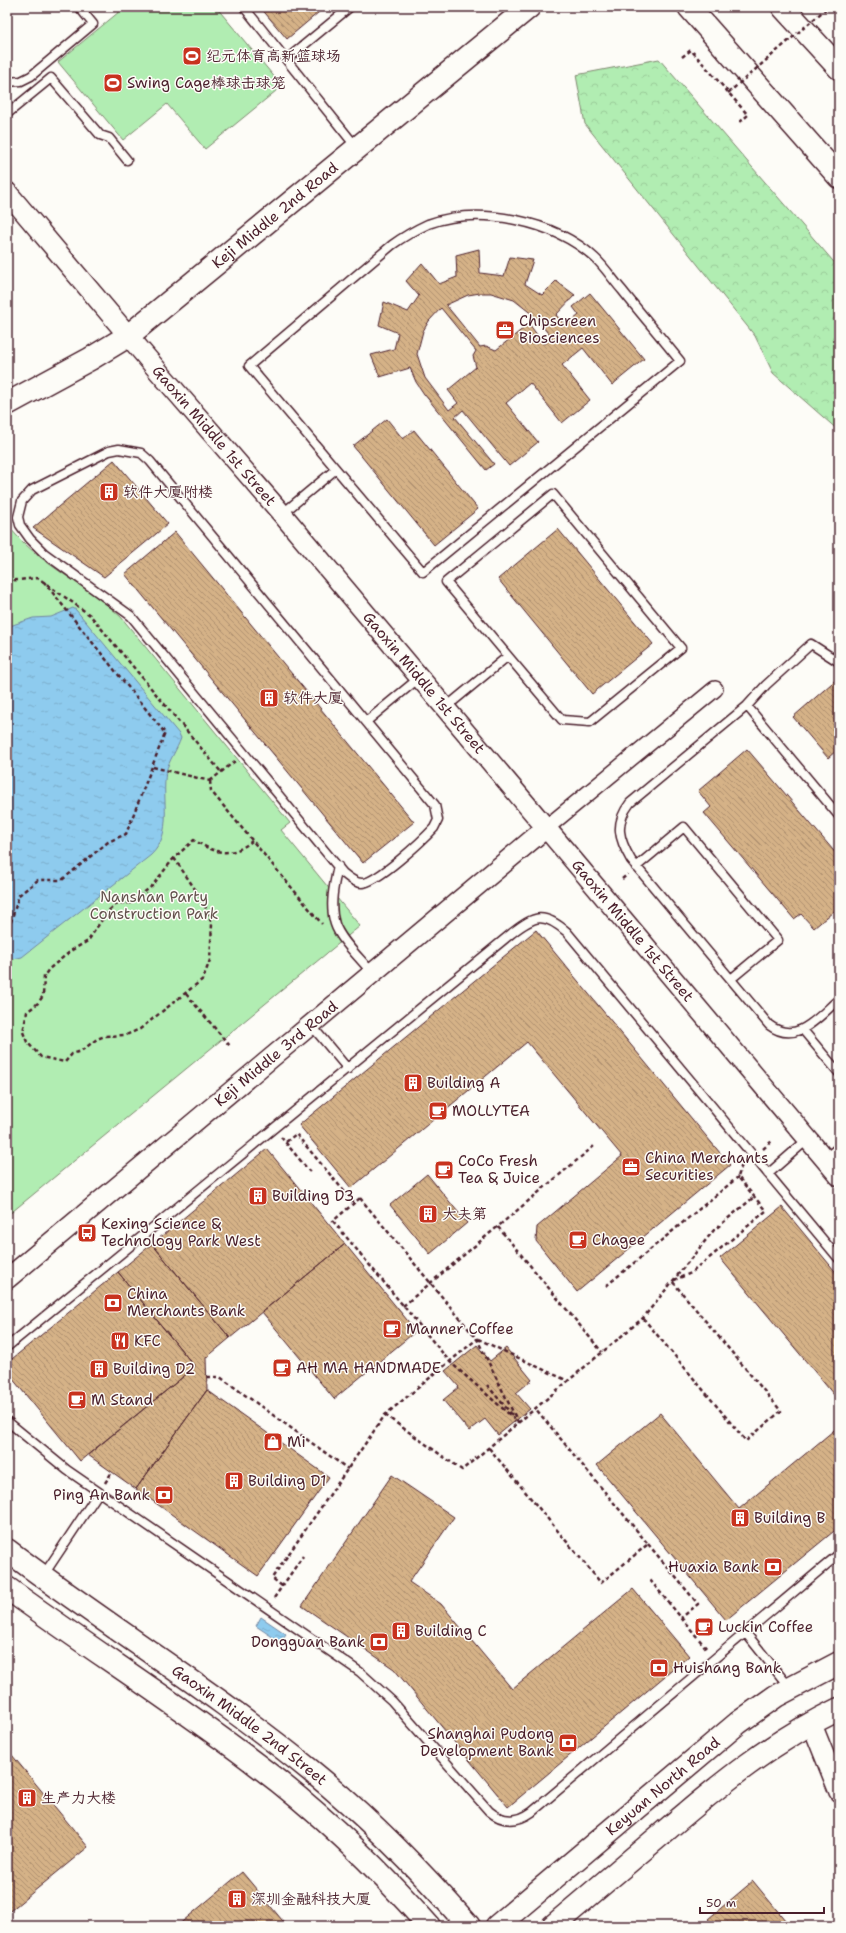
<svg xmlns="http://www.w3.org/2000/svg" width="846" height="1933" viewBox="0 0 846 1933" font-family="'Shantell Sans','LXGW WenKai TC',sans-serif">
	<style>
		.forest { fill: url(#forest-crowns); stroke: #7e866e }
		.green { fill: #b1edb2; stroke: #7e866e }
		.water { fill: url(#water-ripples); stroke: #7386a0 }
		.building { fill: url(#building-back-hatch); stroke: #4a1f2b; fill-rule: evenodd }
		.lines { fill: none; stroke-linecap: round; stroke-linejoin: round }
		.service-casing { stroke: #4a1f2b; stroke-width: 11 }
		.minor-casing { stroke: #4a1f2b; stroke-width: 18 }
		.tertiary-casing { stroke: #4a1f2b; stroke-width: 22 }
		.secondary-casing { stroke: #4a1f2b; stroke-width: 25 }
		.primary-casing { stroke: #4a1f2b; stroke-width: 25 }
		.trunk-casing { stroke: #4a1f2b; stroke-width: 25 }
		.path { stroke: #4a1f2b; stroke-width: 2.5; stroke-dasharray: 4 3; stroke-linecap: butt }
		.service { stroke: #fdfcf7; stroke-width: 8 }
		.minor { stroke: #fdfcf7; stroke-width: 15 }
		.tertiary { stroke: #fdfcf7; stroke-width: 19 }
		.secondary { stroke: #fdfcf7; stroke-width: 22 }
		.primary { stroke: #fdfcf7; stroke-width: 22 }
		.trunk { stroke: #fdfcf7; stroke-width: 22 }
		.path-bridge { stroke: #4a1f2b; stroke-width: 2.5; stroke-dasharray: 4 3; stroke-linecap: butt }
		.labels { text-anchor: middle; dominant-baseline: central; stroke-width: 3; stroke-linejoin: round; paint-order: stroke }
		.poi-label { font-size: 15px; fill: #4a1f2b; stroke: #fdfcf7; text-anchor: start }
		.street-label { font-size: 15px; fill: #4a1f2b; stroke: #fdfcf7 }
		.park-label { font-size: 15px; fill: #64524d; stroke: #fdfcf7 }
	</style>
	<defs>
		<pattern id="forest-crowns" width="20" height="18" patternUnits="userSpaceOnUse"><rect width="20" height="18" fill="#b1edb2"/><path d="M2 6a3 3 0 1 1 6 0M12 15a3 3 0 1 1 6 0" fill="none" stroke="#9acb99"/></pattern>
		<pattern id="water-ripples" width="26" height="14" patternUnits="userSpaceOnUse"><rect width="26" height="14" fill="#8ecbee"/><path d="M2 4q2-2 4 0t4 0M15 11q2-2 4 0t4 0" fill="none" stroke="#7caecc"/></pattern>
		<pattern id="building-back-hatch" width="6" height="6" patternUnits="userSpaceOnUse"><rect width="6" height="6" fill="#d5b287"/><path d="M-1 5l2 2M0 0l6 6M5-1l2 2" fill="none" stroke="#af906f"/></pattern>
	</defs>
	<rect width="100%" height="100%" fill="#fdfcf7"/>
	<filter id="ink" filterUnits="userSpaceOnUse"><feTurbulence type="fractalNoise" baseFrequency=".025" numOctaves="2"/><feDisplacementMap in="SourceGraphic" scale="8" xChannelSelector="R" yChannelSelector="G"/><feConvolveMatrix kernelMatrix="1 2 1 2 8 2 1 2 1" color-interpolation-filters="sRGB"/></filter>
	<g filter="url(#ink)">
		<path class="forest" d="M659,59L839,268V431L773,373L755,336L585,124L576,75Z"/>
		<path class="green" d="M125,7H216L282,86L205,149L167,104L123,140L58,62Z
			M7,524C37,564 85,583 121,617L290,823L281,830L360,926L7,1216Z"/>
		<path class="water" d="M73,608L76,610L179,734L181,738C177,750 169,760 166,772C161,800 174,833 151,855L22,957L13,959L7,956V627L33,618L51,617Z
			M261,1617L286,1634L280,1642L256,1626Z"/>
		<path class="building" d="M260,7H325L287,39Z
			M479,249L480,273L504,276L510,257L533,260L525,284L542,295L556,281L575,295L556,315L566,326L579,315L573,307L590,293L644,359L612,385L583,348L562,365L590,400L562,423L530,383L506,403L538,442L509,466L463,410L455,417L494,464L486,470L424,394L416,382L410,368L380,377L371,355L394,349L398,333L379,325L384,302L408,312L419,296L406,281L422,263L439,284L457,277L456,255ZM480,293H491L514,300L533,315L552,338L544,344L529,324L496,350L486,346L480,347L446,305L468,295ZM441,308L476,351L473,356L476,367L448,390L458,403L449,410L425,378L417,354L423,331L429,321Z
			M387,419L403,439L414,430L478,509L434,545L353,446Z
			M114,460L168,524L104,577L33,528Z
			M558,529L653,644L592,694L498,579Z
			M175,532L414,822L363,863L125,574Z
			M839,677V751L838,749L828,758L793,717Z
			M747,749L839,857V907L814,928L801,914L794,919L704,813L711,807L698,791Z
			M536,930L730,1165L577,1292L536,1241L537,1227L622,1156L527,1042L351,1188L299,1125Z
			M267,1149L345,1244L230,1338L152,1244Z
			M427,1174L467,1223L430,1254L390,1205Z
			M782,1207L839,1276V1401L720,1258Z
			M152,1244L230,1338L206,1358L207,1390L136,1489L88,1455L195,1367L118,1272Z
			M345,1244L416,1331L334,1399L262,1312Z
			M118,1272L195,1367L80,1461L7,1372V1363Z
			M477,1345L490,1361L506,1348L532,1380L516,1393L530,1409L498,1435L485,1419L469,1431L443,1400L459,1387L445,1371Z
			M207,1390L329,1477L258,1576L136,1489Z
			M660,1413L739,1509L839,1426V1527L726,1620L597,1465Z
			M392,1475L454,1517L409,1582L441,1604L512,1689L633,1589L689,1656L508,1807L394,1669L302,1606Z
			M7,1749L88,1847L10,1911L7,1907Z
			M242,1872L287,1926H177Z
			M753,1881L790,1926H710L713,1924L708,1919Z"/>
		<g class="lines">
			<g class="service-casing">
				<path id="service" d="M244,7L357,148
					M287,59L350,7
					M7,82L21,81L31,76L93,24L79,7
					M7,114L51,78L100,135L109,138L127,160
					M119,449L141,453L150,461L435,805L438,820L434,828C423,840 377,883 362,883C355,883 349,878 343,873L131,616L44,553L30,539L20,525L18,517L22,501L32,490L109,451Z
					M282,514L336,469L423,572L680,361C661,337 641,314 622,290C613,280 605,267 595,258C555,221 480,205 428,224C415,230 403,237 392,245L249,366L336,469
					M839,662L811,644L766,685L747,706L630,803C614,824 619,839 631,860L769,1025C797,1046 818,1017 839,999
					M747,706L839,816
					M445,708L508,656L562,720L590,722L681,648L553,494L446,582L508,656
					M367,721L419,678
					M338,866C334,884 329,906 335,924C340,940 362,960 372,973
					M636,867L684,827L778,940L731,979
					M311,1025L348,1069
					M803,1030L839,1073
					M824,1159L839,1147
					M768,1174L808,1139
					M7,1347L512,933C535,915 544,912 567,932L839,1259
					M7,1421L67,1470L360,1672L392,1701L489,1811C503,1823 518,1822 532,1812L839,1554
					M43,1576L99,1492
					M745,1632L790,1688"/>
			</g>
			<g class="minor-casing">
				<path id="minor" d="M546,828L715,689"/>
			</g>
			<g class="tertiary-casing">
				<g id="tertiary">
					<path id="s1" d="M7,192L159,372L282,514L839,1176"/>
					<path id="s2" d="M7,1279L546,828"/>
					<path d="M811,1722L839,1792"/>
				</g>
			</g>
			<g class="secondary-casing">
				<g id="secondary">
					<path id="s3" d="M7,404L90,359L128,336L529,7"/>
					<path id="s4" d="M7,1550C106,1625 213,1691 310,1770C368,1817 420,1870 469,1926"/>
					<path d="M7,1588C89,1648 176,1703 257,1765C320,1812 377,1867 429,1926"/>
				</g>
			</g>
			<g class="primary-casing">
				<g id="primary">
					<path d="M689,7L839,177"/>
					<path id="s5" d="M497,1926L738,1723L776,1696L839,1663"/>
					<path d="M553,1926C590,1895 627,1863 664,1832C719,1785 774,1740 839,1709"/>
				</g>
			</g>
			<g class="trunk-casing">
				<path id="trunk" d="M783,7L839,68"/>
			</g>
			<path class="path" d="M682,57L691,50L748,115L739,123
				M7,581L38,578L90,615L221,772
				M153,767L210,781
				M210,781L211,791L322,924
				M210,781L235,761
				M174,858L203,901L212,924L210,960L203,979L140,1029L126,1035L105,1036L97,1039L81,1051L72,1054L65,1062L41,1057L27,1042L23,1032L27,1012L38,1003L43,996L44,976L49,969L72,950L88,941L107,912L118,903H131L152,886L174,858L194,840C216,854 231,858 252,841
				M622,879L628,874
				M7,928L10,925L19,895L38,880H62L108,842L126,834L165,733L44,582
				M186,994L230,1046
				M281,1137L310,1172
				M286,1142L296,1134L354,1203
				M763,1149L773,1140
				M360,1198L477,1339L518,1422L450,1362L333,1221Z
				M498,1227L602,1352
				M606,1286L738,1177
				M403,1306L594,1146
				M643,1318L746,1441L781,1411L672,1281L691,1273L766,1211L738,1177L741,1167L745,1164
				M478,1339L568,1381
				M207,1377H220L348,1469
				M487,1385L513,1416
				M385,1415L462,1470L643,1318L714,1230L754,1197
				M489,1448L601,1583L648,1544L535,1408
				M105,1483L112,1472
				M648,1544L698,1604L681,1618
				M650,1580L707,1649
				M282,1586L272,1578L385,1415L477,1339
				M274,1598L303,1556"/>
			<use href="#service" class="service"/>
			<use href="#minor" class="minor"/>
			<use href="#tertiary" class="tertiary"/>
			<use href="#secondary" class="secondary"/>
			<use href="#primary" class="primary"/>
			<use href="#trunk" class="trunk"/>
			<path class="path-bridge" d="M728,93L828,7"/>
		</g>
	</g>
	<defs>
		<g id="stadium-square" transform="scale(1)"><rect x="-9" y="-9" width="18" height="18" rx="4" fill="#c8321e" stroke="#fdfcf7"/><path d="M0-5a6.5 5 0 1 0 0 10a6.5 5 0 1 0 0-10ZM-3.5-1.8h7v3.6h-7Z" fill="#fff"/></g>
		<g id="office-square" transform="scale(1)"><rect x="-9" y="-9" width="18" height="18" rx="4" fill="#c8321e" stroke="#fdfcf7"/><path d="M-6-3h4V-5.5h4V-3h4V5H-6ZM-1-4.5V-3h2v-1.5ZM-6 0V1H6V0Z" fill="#fff"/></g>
		<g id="building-square" transform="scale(1)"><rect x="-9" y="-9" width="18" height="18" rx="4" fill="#c8321e" stroke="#fdfcf7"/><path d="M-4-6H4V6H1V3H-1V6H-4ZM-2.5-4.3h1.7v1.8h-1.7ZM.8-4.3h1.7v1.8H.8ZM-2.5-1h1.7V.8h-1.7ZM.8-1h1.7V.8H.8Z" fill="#fff"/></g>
		<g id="cafe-square" transform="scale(1)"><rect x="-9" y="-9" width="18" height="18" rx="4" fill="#c8321e" stroke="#fdfcf7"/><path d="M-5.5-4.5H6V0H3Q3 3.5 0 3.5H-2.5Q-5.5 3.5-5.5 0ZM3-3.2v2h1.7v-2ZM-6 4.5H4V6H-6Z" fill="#fff"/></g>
		<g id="bus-square" transform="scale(1)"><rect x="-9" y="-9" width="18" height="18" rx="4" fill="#c8321e" stroke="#fdfcf7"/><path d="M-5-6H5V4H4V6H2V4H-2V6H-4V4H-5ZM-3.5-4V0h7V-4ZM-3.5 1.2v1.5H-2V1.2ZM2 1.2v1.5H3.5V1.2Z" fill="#fff"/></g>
		<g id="bank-square" transform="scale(1)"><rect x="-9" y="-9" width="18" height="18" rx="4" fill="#c8321e" stroke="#fdfcf7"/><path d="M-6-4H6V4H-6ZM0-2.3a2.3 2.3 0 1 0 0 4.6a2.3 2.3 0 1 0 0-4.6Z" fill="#fff"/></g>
		<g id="restaurant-square" transform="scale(1)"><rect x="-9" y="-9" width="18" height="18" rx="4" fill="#c8321e" stroke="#fdfcf7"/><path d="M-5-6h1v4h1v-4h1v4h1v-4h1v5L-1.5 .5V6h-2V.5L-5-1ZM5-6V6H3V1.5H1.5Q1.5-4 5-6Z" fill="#fff"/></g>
		<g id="shop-square" transform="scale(1)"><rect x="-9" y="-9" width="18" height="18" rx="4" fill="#c8321e" stroke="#fdfcf7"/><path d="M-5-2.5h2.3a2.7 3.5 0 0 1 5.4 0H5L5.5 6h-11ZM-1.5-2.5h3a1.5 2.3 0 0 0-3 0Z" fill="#fff"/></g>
	</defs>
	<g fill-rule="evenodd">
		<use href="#stadium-square" x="192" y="56"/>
		<use href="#stadium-square" x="113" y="83"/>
		<use href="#office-square" x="505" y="330"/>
		<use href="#building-square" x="109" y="492"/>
		<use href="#building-square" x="269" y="698"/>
		<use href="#building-square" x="413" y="1083"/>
		<use href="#cafe-square" x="438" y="1111"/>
		<use href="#office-square" x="631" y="1167"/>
		<use href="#cafe-square" x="444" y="1170"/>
		<use href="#building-square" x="258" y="1196"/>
		<use href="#building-square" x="428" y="1214"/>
		<use href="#bus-square" x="87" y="1233"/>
		<use href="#cafe-square" x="578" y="1240"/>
		<use href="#bank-square" x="113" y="1303"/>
		<use href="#cafe-square" x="392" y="1329"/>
		<use href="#restaurant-square" x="120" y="1341"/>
		<use href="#cafe-square" x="282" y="1368"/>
		<use href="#building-square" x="99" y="1369"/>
		<use href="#cafe-square" x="77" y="1400"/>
		<use href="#shop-square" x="273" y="1442"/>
		<use href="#building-square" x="234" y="1481"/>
		<use href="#bank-square" x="164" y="1495"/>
		<use href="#building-square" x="740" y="1518"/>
		<use href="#bank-square" x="773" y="1567"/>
		<use href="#cafe-square" x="704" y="1627"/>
		<use href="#building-square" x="401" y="1631"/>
		<use href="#bank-square" x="379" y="1642"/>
		<use href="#bank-square" x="659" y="1668"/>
		<use href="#bank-square" x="568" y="1743"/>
		<use href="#building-square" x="27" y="1798"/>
		<use href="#building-square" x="237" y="1899"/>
	</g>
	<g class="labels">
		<g class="poi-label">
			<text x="206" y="56">纪元体育高新篮球场</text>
			<text x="127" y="83">Swing Cage棒球击球笼</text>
			<text x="519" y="321">Chipscreen<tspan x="519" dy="17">Biosciences</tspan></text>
			<text x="123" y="492">软件大厦附楼</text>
			<text x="283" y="698">软件大厦</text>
			<text x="427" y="1083">Building A</text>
			<text x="452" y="1111">MOLLYTEA</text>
			<text x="645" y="1158">China Merchants<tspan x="645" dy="17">Securities</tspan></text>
			<text x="458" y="1161">CoCo Fresh<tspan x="458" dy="17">Tea &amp; Juice</tspan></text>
			<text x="272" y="1196">Building D3</text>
			<text x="442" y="1214">大夫第</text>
			<text x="101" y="1224">Kexing Science &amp;<tspan x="101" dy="17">Technology Park West</tspan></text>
			<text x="592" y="1240">Chagee</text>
			<text x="127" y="1294">China<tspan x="127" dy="17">Merchants Bank</tspan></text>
			<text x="406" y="1329">Manner Coffee</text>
			<text x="134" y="1341">KFC</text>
			<text x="296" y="1368">AH MA HANDMADE</text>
			<text x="113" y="1369">Building D2</text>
			<text x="91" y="1400">M Stand</text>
			<text x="287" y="1442">Mi</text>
			<text x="248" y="1481">Building D1</text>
			<text x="150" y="1495" text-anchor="end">Ping An Bank</text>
			<text x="754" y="1518">Building B</text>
			<text x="759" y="1567" text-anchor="end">Huaxia Bank</text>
			<text x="718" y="1627">Luckin Coffee</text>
			<text x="415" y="1631">Building C</text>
			<text x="365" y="1642" text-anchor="end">Dongguan Bank</text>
			<text x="673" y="1668">Huishang Bank</text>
			<text x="554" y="1734" text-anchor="end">Shanghai Pudong<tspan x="554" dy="17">Development Bank</tspan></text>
			<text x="41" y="1798">生产力大楼</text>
			<text x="251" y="1899">深圳金融科技大厦</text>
		</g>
		<g class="street-label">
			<text stroke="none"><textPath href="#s3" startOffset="329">Keji Middle 2nd Road</textPath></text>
			<text stroke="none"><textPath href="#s1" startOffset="320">Gaoxin Middle 1st Street</textPath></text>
			<text stroke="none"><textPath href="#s1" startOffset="644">Gaoxin Middle 1st Street</textPath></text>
			<text stroke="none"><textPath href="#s1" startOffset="968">Gaoxin Middle 1st Street</textPath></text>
			<text stroke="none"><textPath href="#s2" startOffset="351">Keji Middle 3rd Road</textPath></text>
			<text stroke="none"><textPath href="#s4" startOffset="299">Gaoxin Middle 2nd Street</textPath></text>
			<text stroke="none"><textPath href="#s5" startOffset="217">Keyuan North Road</textPath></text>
		</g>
		<g class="park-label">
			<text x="154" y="897">Nanshan Party<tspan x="154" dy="17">Construction Park</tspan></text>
		</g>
	</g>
	<rect width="846" height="1933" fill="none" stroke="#fdfcf7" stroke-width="24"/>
	<rect x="12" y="12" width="822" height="1909" fill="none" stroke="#4a1f2b" stroke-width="1.5" filter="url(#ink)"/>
	<path d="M700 1907v6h124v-6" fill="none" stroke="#4a1f2b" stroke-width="2"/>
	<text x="706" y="1907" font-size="12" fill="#4a1f2b" stroke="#fdfcf7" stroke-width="3" paint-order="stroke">50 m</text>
</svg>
